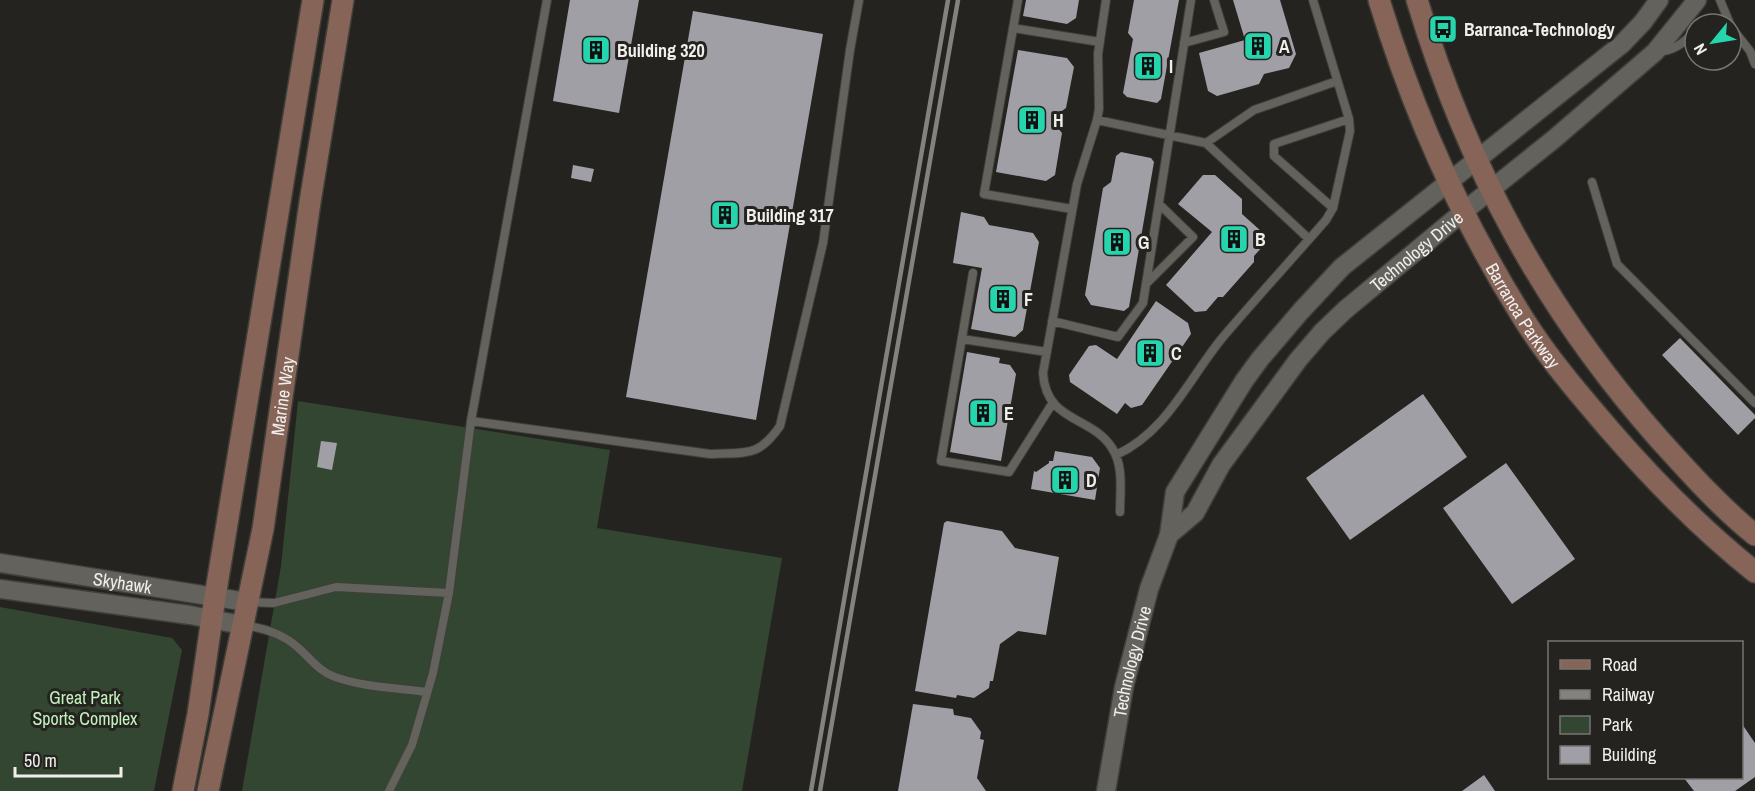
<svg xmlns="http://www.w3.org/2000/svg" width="1755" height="791" viewBox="0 0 1755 791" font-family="'Archivo Narrow',sans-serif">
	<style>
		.green { fill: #334631 }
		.building { fill: #a19fa6 }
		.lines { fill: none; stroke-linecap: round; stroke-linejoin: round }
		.service-casing { stroke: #403f3a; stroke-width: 10 }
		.tertiary-casing { stroke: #403f3a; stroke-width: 21 }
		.secondary-casing { stroke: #403f3a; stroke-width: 24 }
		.service { stroke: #64625c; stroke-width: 8 }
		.tertiary { stroke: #64625c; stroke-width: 18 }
		.secondary { stroke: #866558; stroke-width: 21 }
		.rail { stroke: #84827f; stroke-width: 4.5 }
		.labels { text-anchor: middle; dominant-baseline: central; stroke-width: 6; stroke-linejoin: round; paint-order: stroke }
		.poi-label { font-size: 18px; font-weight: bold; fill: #f0efec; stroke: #25231f; text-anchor: start }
		.street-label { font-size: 18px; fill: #f0efec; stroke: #25231f }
		.park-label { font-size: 18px; fill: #c1f1bc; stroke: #25231f }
	</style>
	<rect width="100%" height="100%" fill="#25231f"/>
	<path class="green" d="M298,401L610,450L597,528L782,558L742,791H242L281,566Z
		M0,607L172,638L182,650L154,791H0Z"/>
	<path class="building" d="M570,0H639L619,113L553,101Z
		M1026,0H1079L1076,18L1067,24L1023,16Z
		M1134,0H1179L1161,99L1157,103L1127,97L1123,93L1133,39L1128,33Z
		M1233,0H1280L1296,54L1289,68L1264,74L1259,84L1217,96L1208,91L1199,53L1245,40Z
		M693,11L823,34L756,420L626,397Z
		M1018,50L1067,58L1074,67L1066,108L1059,113L1057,127L1062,133L1055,175L1046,181L996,172Z
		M1121,152L1151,158L1154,162L1129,307L1124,311L1091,305L1085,295L1103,188L1111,182L1116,156Z
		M573,165L594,169L591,182L571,178Z
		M1203,175H1215L1242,199V214L1262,232L1263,246L1254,256V262L1223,297H1218L1206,311L1195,312L1166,285L1212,232L1178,204Z
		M961,212L984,217L989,225L1033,233L1039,242L1023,330L1015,337L971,329L982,268L953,263Z
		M1156,301L1188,323L1191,334L1142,405L1131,408L1125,403L1117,414L1070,382L1069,375L1089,346L1096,345L1117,359Z
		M1680,338L1755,415V418L1738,435L1662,355Z
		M967,352L1000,358L999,363L1010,365L1016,374L1001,461L950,452Z
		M1423,394L1467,457L1350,540L1306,478Z
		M321,441L337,443L332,470L317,467Z
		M1055,451L1092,457L1100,468L1095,500L1031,489L1034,471L1036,472L1049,463V461H1053Z
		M1506,463L1575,559L1512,604L1443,508Z
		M947,521L1002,531L1015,548L1059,557L1046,635L1018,631L1000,644L993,681H990L989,688L974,698L957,695L956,698L915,691L944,523Z
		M913,704L953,709L954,715L971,718L981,732L980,739L984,740L977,778L986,791H898Z
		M1742,724L1755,743V777L1735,791H1694L1684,778H1742Z
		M1484,775L1495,791H1462Z"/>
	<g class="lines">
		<g class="service-casing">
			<path id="service" d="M1018,0L984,194L1072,209
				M1106,0L1098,54L1099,109L1097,120L1077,184L1043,373C1046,423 1091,415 1112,448C1124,466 1120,491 1120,512
				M1720,0L1730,24
				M1731,27L1750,51L1755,64
				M1013,28L1100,42
				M1184,43L1224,32L1214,0
				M1657,52C1674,51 1683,43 1695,32
				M1097,120L1206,143L1309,239
				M1206,143L1254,110L1337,81
				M1592,182L1617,264L1755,403
				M1333,208L1274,156V144L1349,119
				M973,273L941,461L1009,472L1052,404
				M1146,284L1193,237L1159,204
				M1052,321L1118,337L1143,303L1191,0
				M962,339L1047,352
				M471,421L710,454C746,452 758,458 780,426L823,243L850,50L859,0
				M1116,455C1167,432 1189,378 1223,337C1257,297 1292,259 1326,220L1333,208L1350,131L1349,119L1313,0
				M249,602L274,603L336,587L449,593
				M244,625C260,628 274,631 288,640C305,650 315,670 335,677C363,687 398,688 427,692
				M389,791L412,745L433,673L449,593L471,421L547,0"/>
		</g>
		<g class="tertiary-casing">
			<g id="tertiary">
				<path id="s1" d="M1169,535L1195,513L1221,465L1298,360L1322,332L1345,310L1463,212L1554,139L1655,52L1697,0"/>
				<path id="s2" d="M0,563L247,602"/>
				<path d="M0,589L190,615L242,625"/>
				<path id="s3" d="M1106,791L1124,687L1149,589L1169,535L1175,492L1244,381L1260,359L1301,311L1342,267L1622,44L1643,22L1659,0"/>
			</g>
		</g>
		<g class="secondary-casing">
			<g id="secondary">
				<path id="s4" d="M1379,0C1413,112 1461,219 1523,318C1548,358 1579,394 1609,429C1654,481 1701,529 1755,572"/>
				<path d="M1417,0C1467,166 1544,309 1659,439C1689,472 1720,507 1755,535"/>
				<path d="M183,791L198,714L215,597L313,0"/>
				<path id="s5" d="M208,791L263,529L310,202L343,0"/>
			</g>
		</g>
		<use href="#service" class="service"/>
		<use href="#tertiary" class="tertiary"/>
		<use href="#secondary" class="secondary"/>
		<path class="rail" d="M811,791L948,0
			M820,791L958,0"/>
	</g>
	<defs>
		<g id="bus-square" transform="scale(1.5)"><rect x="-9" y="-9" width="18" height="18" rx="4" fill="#25d5ae" stroke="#25231f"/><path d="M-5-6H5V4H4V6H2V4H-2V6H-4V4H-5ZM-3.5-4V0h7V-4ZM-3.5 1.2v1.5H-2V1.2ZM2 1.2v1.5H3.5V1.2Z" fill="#111"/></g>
		<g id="building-square" transform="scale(1.5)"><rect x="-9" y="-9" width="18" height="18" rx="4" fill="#25d5ae" stroke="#25231f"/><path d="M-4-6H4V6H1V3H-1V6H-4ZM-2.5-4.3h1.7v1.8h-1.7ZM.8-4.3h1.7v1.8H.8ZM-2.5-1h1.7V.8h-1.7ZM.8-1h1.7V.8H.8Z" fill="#111"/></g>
	</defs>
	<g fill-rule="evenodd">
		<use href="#bus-square" x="1443" y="29"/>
		<use href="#building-square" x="1258" y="46"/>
		<use href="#building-square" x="596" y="50"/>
		<use href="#building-square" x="1148" y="66"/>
		<use href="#building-square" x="1032" y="120"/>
		<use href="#building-square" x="725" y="215"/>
		<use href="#building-square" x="1234" y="239"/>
		<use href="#building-square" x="1117" y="242"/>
		<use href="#building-square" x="1003" y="299"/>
		<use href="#building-square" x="1150" y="353"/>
		<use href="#building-square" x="983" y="413"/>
		<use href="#building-square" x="1065" y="480"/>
	</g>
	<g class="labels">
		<g class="poi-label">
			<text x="1464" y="29">Barranca-Technology</text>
			<text x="1279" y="46">A</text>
			<text x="617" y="50">Building 320</text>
			<text x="1169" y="66">I</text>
			<text x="1053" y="120">H</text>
			<text x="746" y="215">Building 317</text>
			<text x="1255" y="239">B</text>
			<text x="1138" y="242">G</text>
			<text x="1024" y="299">F</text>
			<text x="1171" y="353">C</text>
			<text x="1004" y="413">E</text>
			<text x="1086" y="480">D</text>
		</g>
		<g class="street-label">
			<text stroke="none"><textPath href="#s1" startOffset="380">Technology Drive</textPath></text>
			<text stroke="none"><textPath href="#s4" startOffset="348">Barranca Parkway</textPath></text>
			<text stroke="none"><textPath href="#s5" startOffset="402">Marine Way</textPath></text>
			<text stroke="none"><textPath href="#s2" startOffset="124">Skyhawk</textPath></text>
			<text stroke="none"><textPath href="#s3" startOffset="132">Technology Drive</textPath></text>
		</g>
		<g class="park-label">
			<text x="85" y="697">Great Park<tspan x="85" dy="21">Sports Complex</tspan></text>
		</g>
	</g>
	<rect x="1548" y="641" width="195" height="138" fill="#25231f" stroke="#767571" stroke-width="1.5"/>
	<rect x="1560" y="660" width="30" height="9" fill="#866558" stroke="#767571" stroke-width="1.5"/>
	<text x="1602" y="671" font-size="18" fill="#f0efec">Road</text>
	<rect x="1560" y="690" width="30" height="9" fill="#84827f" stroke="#767571" stroke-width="1.5"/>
	<text x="1602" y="701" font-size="18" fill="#f0efec">Railway</text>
	<rect x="1560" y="716" width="30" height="18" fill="#334631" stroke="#767571" stroke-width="1.5"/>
	<text x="1602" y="731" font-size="18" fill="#f0efec">Park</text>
	<rect x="1560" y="746" width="30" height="18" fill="#a19fa6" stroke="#767571" stroke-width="1.5"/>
	<text x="1602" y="761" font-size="18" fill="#f0efec">Building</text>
	<g transform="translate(1713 42) rotate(240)"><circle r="28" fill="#25231f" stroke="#767571" stroke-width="1.5"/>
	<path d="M0-4.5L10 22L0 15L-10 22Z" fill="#25d5ae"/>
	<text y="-9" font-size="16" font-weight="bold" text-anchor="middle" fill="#f0efec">N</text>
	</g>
	<path d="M15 767v9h106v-9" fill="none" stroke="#f0efec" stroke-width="3"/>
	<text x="24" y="767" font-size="18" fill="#f0efec" stroke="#25231f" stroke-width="4.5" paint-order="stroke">50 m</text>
</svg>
